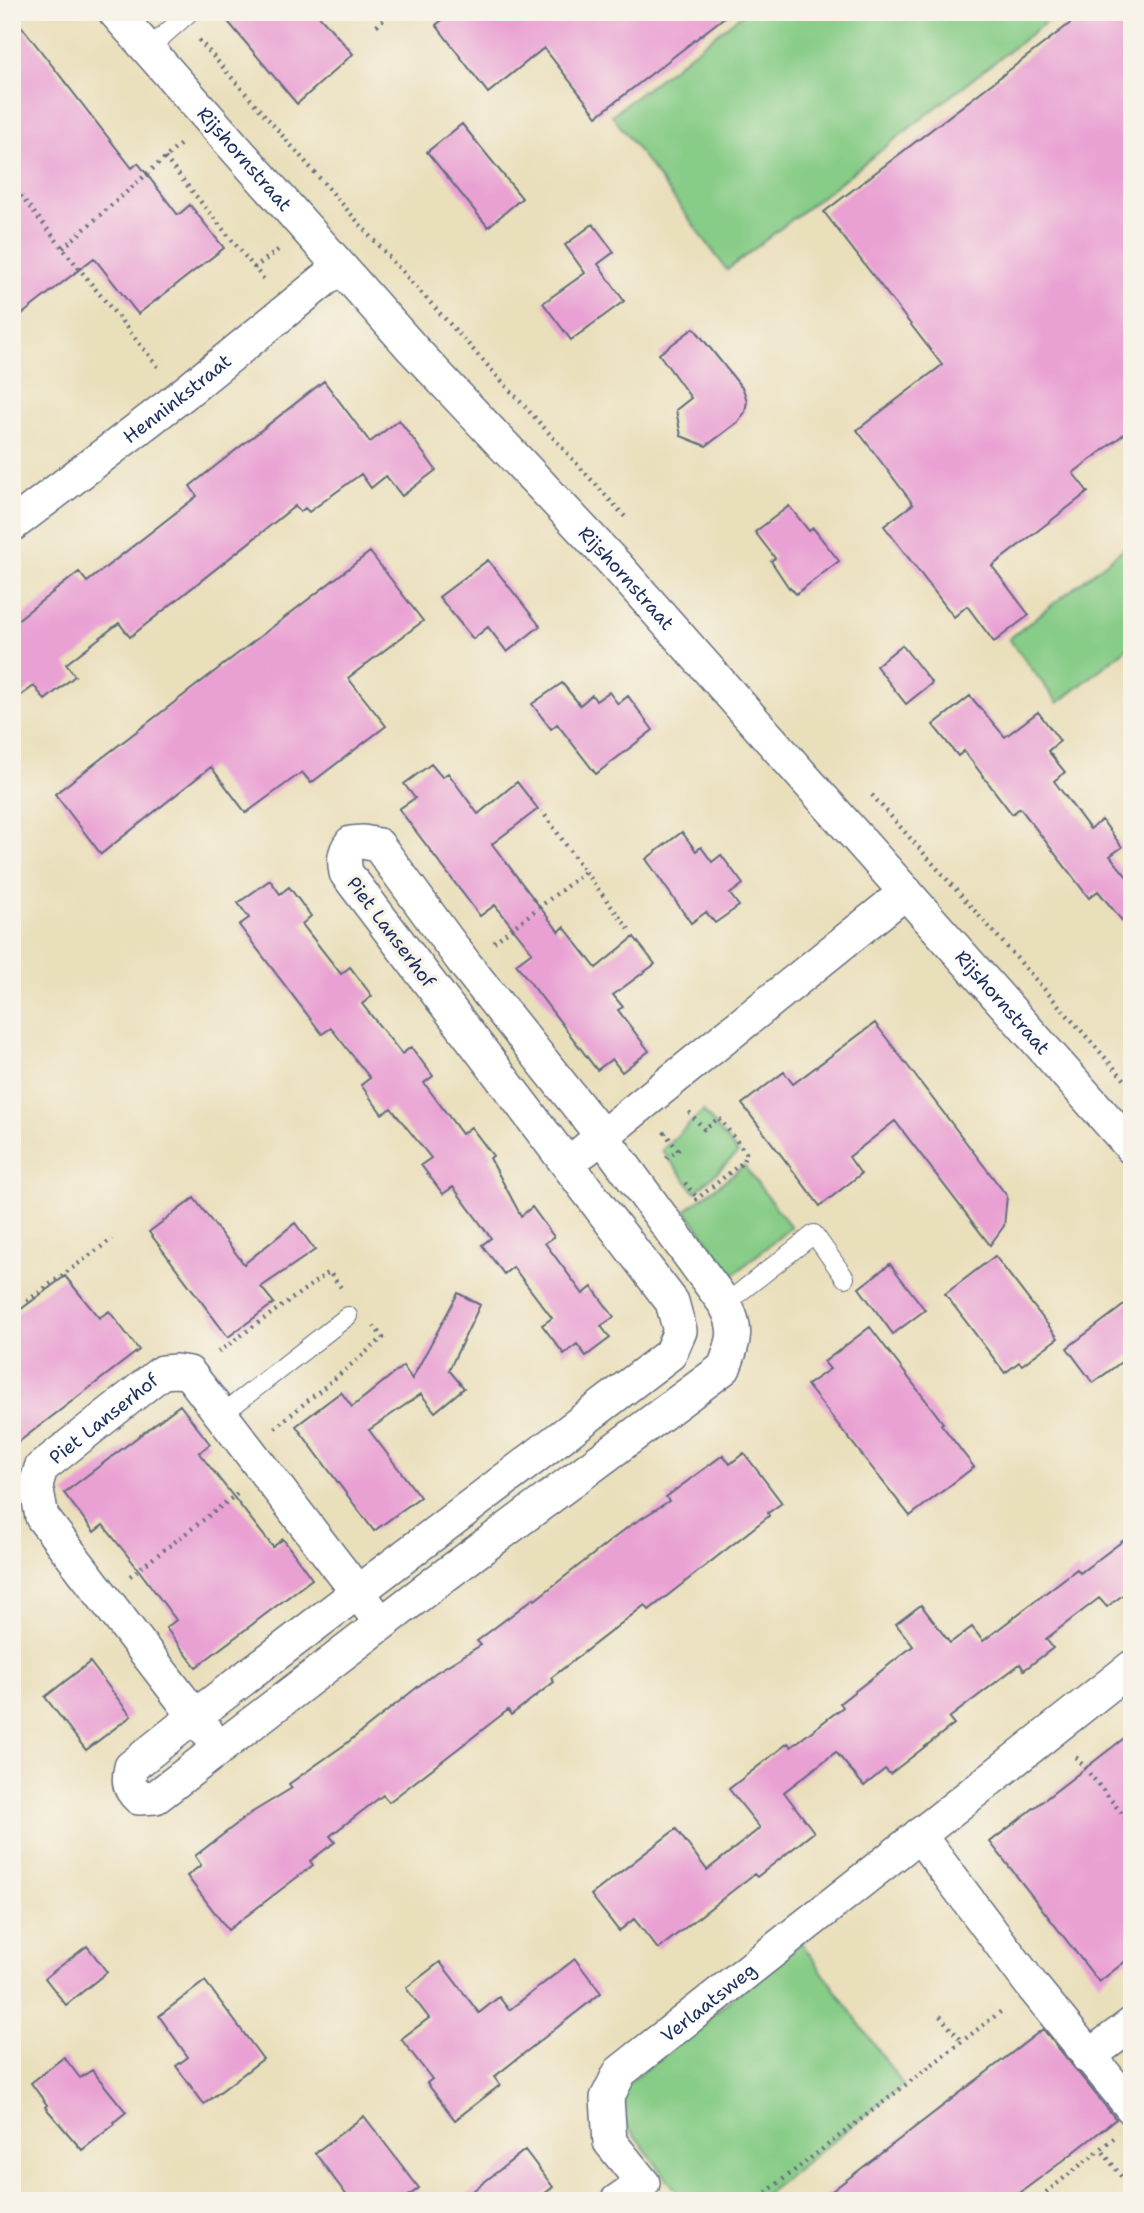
<svg xmlns="http://www.w3.org/2000/svg" width="1144" height="2213" viewBox="0 0 1144 2213" font-family="'Shantell Sans',sans-serif">
	<style>
		.green { fill: #87cc87; stroke: #517e72; stroke-width: 2 }
		.building { fill: #e9a0d3 }
		.lines { fill: none; stroke-linecap: round; stroke-linejoin: round }
		.lane-casing { stroke: #636d7f; stroke-width: 20 }
		.street-casing { stroke: #636d7f; stroke-width: 36 }
		.path { stroke: #636d7f; stroke-width: 4.5; stroke-dasharray: 2 5; stroke-linecap: butt }
		.lane { stroke: #fff; stroke-width: 18 }
		.street { stroke: #fff; stroke-width: 33 }
		.labels { text-anchor: middle; dominant-baseline: central; stroke-width: 7; stroke-linejoin: round; paint-order: stroke }
		.street-label { font-size: 19px; fill: #1b2f5e; stroke: #f7f3e8 }
	</style>
	<rect width="100%" height="100%" fill="#f7f3e8"/>
	<filter id="ink" filterUnits="userSpaceOnUse"><feTurbulence type="fractalNoise" baseFrequency=".0143" numOctaves="2"/><feDisplacementMap in="SourceGraphic" scale="14" xChannelSelector="R" yChannelSelector="G"/><feConvolveMatrix kernelMatrix="1 2 1 2 8 2 1 2 1" color-interpolation-filters="sRGB"/></filter>
	<filter id="wash" filterUnits="userSpaceOnUse"><feTurbulence type="fractalNoise" baseFrequency=".00686" numOctaves="4" result="noise"/><feDisplacementMap in="SourceGraphic" scale="28" xChannelSelector="R" yChannelSelector="G"/><feGaussianBlur stdDeviation="1.57" result="paint"/><feColorMatrix in="noise" values="0 0 0 0 0 0 0 0 0 0 0 0 0 0 0 0 0 1.4 0 .05"/><feComposite in="paint" operator="in"/></filter>
	<g filter="url(#wash)">
		<rect width="100%" height="100%" fill="#eadfbb"/>
		<path class="green" d="M745,12H1059L727,270L612,115Z
			M1132,542V644L1058,703L1009,639Z
			M703,1111L738,1153L695,1192L662,1150Z
			M744,1166L791,1227L733,1275L686,1210Z
			M801,1942L903,2085L757,2201H684L614,2108L615,2094Z"/>
		<g id="blocks">
			<path class="building" d="M220,12H316L353,54L297,104Z
				M452,12H731L597,116L544,48L488,93L436,25Z
				M1085,12H1132V428L1073,473L1088,492L992,566L1029,615L994,642L967,606L954,617L884,526L913,504L857,430L942,365L824,212Z
				M12,14L132,168L138,163L178,215L190,205L224,248L138,314L94,258L12,322Z
				M462,124L522,198L488,227L427,152Z
				M593,224L614,252L598,264L624,301L571,340L543,303L585,273L565,245Z
				M694,328L743,389L747,401L745,412L738,422L706,446L681,436L676,410L691,398L659,354Z
				M324,381L370,442L399,420L436,470L402,496L386,476L371,488L361,474L309,512L305,508L300,512L295,506L130,637L119,623L66,664L75,676L45,700L34,686L12,702V624L79,572L87,582L197,496L190,486Z
				M789,506L809,531L813,528L839,561L796,594L790,587L789,588L771,561L775,558L755,532Z
				M370,552L423,621L348,678L386,726L311,783L302,772L246,813L211,767L101,854L55,794Z
				M488,560L540,626L507,652L488,627L473,639L439,597Z
				M902,645L932,683L906,704L876,666Z
				M562,683L580,705L592,695L596,701L609,692L618,704L628,696L653,730L596,774L557,724L551,729L532,704Z
				M970,696L1005,737L1038,712L1060,741L1048,751L1065,772L1054,781L1090,829L1102,820L1122,847L1110,856L1132,883V933L1098,891L1089,898L1020,808L1012,814L964,751L958,756L933,725Z
				M431,764L442,777L448,773L478,814L517,782L538,809L492,844L559,932L564,927L596,968L634,937L655,964L613,995L623,1007L618,1010L649,1051L622,1072L612,1059L597,1070L516,964L532,952L495,905L480,916L399,809L415,798L404,784Z
				M682,832L696,851L701,847L712,862L721,855L743,884L730,894L739,906L715,923L706,912L691,923L646,859Z
				M270,880L280,894L289,887L311,916L302,924L341,974L350,967L372,996L362,1004L402,1054L411,1047L433,1076L424,1083L462,1134L471,1127L493,1156L490,1158L521,1216L532,1207L554,1237L545,1243L583,1294L592,1287L614,1317L601,1326L610,1338L586,1356L577,1344L564,1354L542,1325L552,1318L513,1267L504,1274L482,1245L491,1238L453,1187L443,1194L421,1165L431,1158L391,1108L382,1114L361,1085L370,1078L331,1028L322,1034L239,925L249,918L238,903Z
				M875,1023L1007,1196L1004,1226L990,1245L895,1121L849,1157L861,1174L820,1206L742,1104L784,1072L793,1084Z
				M194,1198L244,1264L295,1223L315,1250L261,1287L274,1303L228,1337L149,1232Z
				M995,1256L1058,1338L1022,1365L1019,1362L1005,1373L945,1294Z
				M890,1264L925,1310L893,1334L859,1288Z
				M65,1276L99,1318L109,1311L139,1350L12,1447V1316Z
				M458,1293L480,1305L449,1370L464,1388L435,1412L421,1394L369,1430L420,1497L374,1531L296,1426L341,1392L352,1407L403,1366L412,1379Z
				M1132,1299V1354L1093,1383L1067,1348Z
				M870,1327L943,1423L941,1424L974,1467L910,1516L807,1385L830,1369L824,1362Z
				M180,1405L210,1444L199,1453L273,1547L283,1539L312,1579L196,1667L166,1628L176,1620L135,1565L103,1525L94,1532L64,1493Z
				M744,1453L782,1503L768,1513L769,1516L649,1610L645,1605L551,1678L554,1682L511,1715L508,1710L389,1802L383,1795L330,1836L335,1842L310,1861L313,1865L228,1930L187,1876L201,1865L195,1856L251,1813L292,1788L289,1784L347,1743L435,1673L481,1645L477,1641L534,1598L535,1600L628,1527L669,1501L666,1497L723,1455L730,1464Z
				M1132,1534V1588L1107,1607L1099,1598L1046,1639L1053,1648L1024,1670L1020,1664L949,1718L954,1724L890,1774L885,1769L864,1786L836,1752L784,1792L814,1832L757,1877L754,1874L658,1949L634,1919L619,1931L591,1895L676,1829L707,1870L760,1828L729,1789L788,1743L791,1747L843,1707L840,1703L913,1646L896,1624L921,1605L950,1643L972,1627L983,1641L1077,1569L1080,1573Z
				M90,1662L131,1716L86,1750L45,1697Z
				M1132,1732V1956L1099,1982L990,1842Z
				M87,1946L107,1972L66,2005L45,1978Z
				M575,1959L601,1993L494,2077L500,2085L455,2120L427,2083L432,2079L401,2039L429,2018L406,1988L440,1962L479,2013L499,1997L509,2010Z
				M205,1981L263,2059L204,2104L176,2066L188,2057L159,2016Z
				M1043,2029L1116,2119L1060,2163L1009,2201H819Z
				M64,2057L80,2078L92,2070L126,2112L114,2122L115,2124L82,2150L45,2107L47,2105L31,2083Z
				M364,2116L419,2188L402,2201H351L315,2153Z
				M525,2150L553,2187L535,2201H460Z"/>
		</g>
	</g>
	<g filter="url(#ink)">
		<use href="#blocks" fill-opacity="0" stroke="#636d7f" stroke-width="2"/>
		<g class="lines">
			<g class="lane-casing">
				<path id="lane" d="M148,49L190,12
					M725,1304L814,1234L845,1278
					M221,1415L348,1316"/>
			</g>
			<g class="street-casing">
				<g id="street">
					<path id="s1" d="M115,12L412,348L615,564L1132,1148"/>
					<path id="s2" d="M12,525L181,396L340,267"/>
					<path d="M363,842L378,845L465,964L602,1136L725,1304C739,1330 734,1341 724,1368L440,1579L156,1797L139,1798C128,1788 128,1780 131,1767L195,1716L670,1354L680,1331L672,1302L346,873C344,861 343,854 351,843Z"/>
					<path d="M584,1151L906,892"/>
					<path id="s3" d="M207,1732L42,1517L36,1485L41,1468L162,1372L176,1371L189,1373L372,1611"/>
					<path d="M919,1835L1033,1987L1132,2108"/>
					<path d="M1088,2057L1132,2024"/>
					<path id="s4" d="M617,2201L643,2183L610,2142L607,2098L620,2072L1132,1667"/>
				</g>
			</g>
			<path class="path" d="M12,21L24,12
				M377,26L390,12
				M199,40L378,245L627,519
				M165,158L266,282
				M12,185L159,368
				M63,248L183,142
				M254,268L278,250
				M872,795L1132,1088
				M585,872L631,932
				M494,942L585,872L542,811
				M689,1112L704,1129L719,1118L746,1153L743,1162L693,1202
				M666,1132L665,1133L678,1150L666,1158L667,1160
				M685,1183L697,1198
				M27,1301L112,1239
				M218,1352L329,1272L343,1290
				M275,1428L383,1338L374,1326
				M130,1576L237,1494
				M1076,1757L1132,1826
				M940,2016L962,2042
				M1114,2138L1101,2149L1132,2191
				M755,2201L1004,2009
				M1035,2201L1101,2149"/>
			<use href="#lane" class="lane"/>
			<use href="#street" class="street"/>
		</g>
	</g>
	<g class="labels">
		<g class="street-label">
			<text stroke="none"><textPath href="#s1" startOffset="196">Rijshornstraat</textPath></text>
			<text stroke="none"><textPath href="#s2" startOffset="208">Henninkstraat</textPath></text>
			<text stroke="none"><textPath href="#s1" startOffset="763">Rijshornstraat</textPath></text>
			<text transform="translate(391 932) rotate(53)">Piet Lanserhof</text>
			<text stroke="none"><textPath href="#s1" startOffset="1330">Rijshornstraat</textPath></text>
			<text stroke="none"><textPath href="#s3" startOffset="401">Piet Lanserhof</textPath></text>
			<text stroke="none"><textPath href="#s4" startOffset="270">Verlaatsweg</textPath></text>
		</g>
	</g>
	<rect width="1144" height="2213" fill="none" stroke="#f7f3e8" stroke-width="42"/>
</svg>
